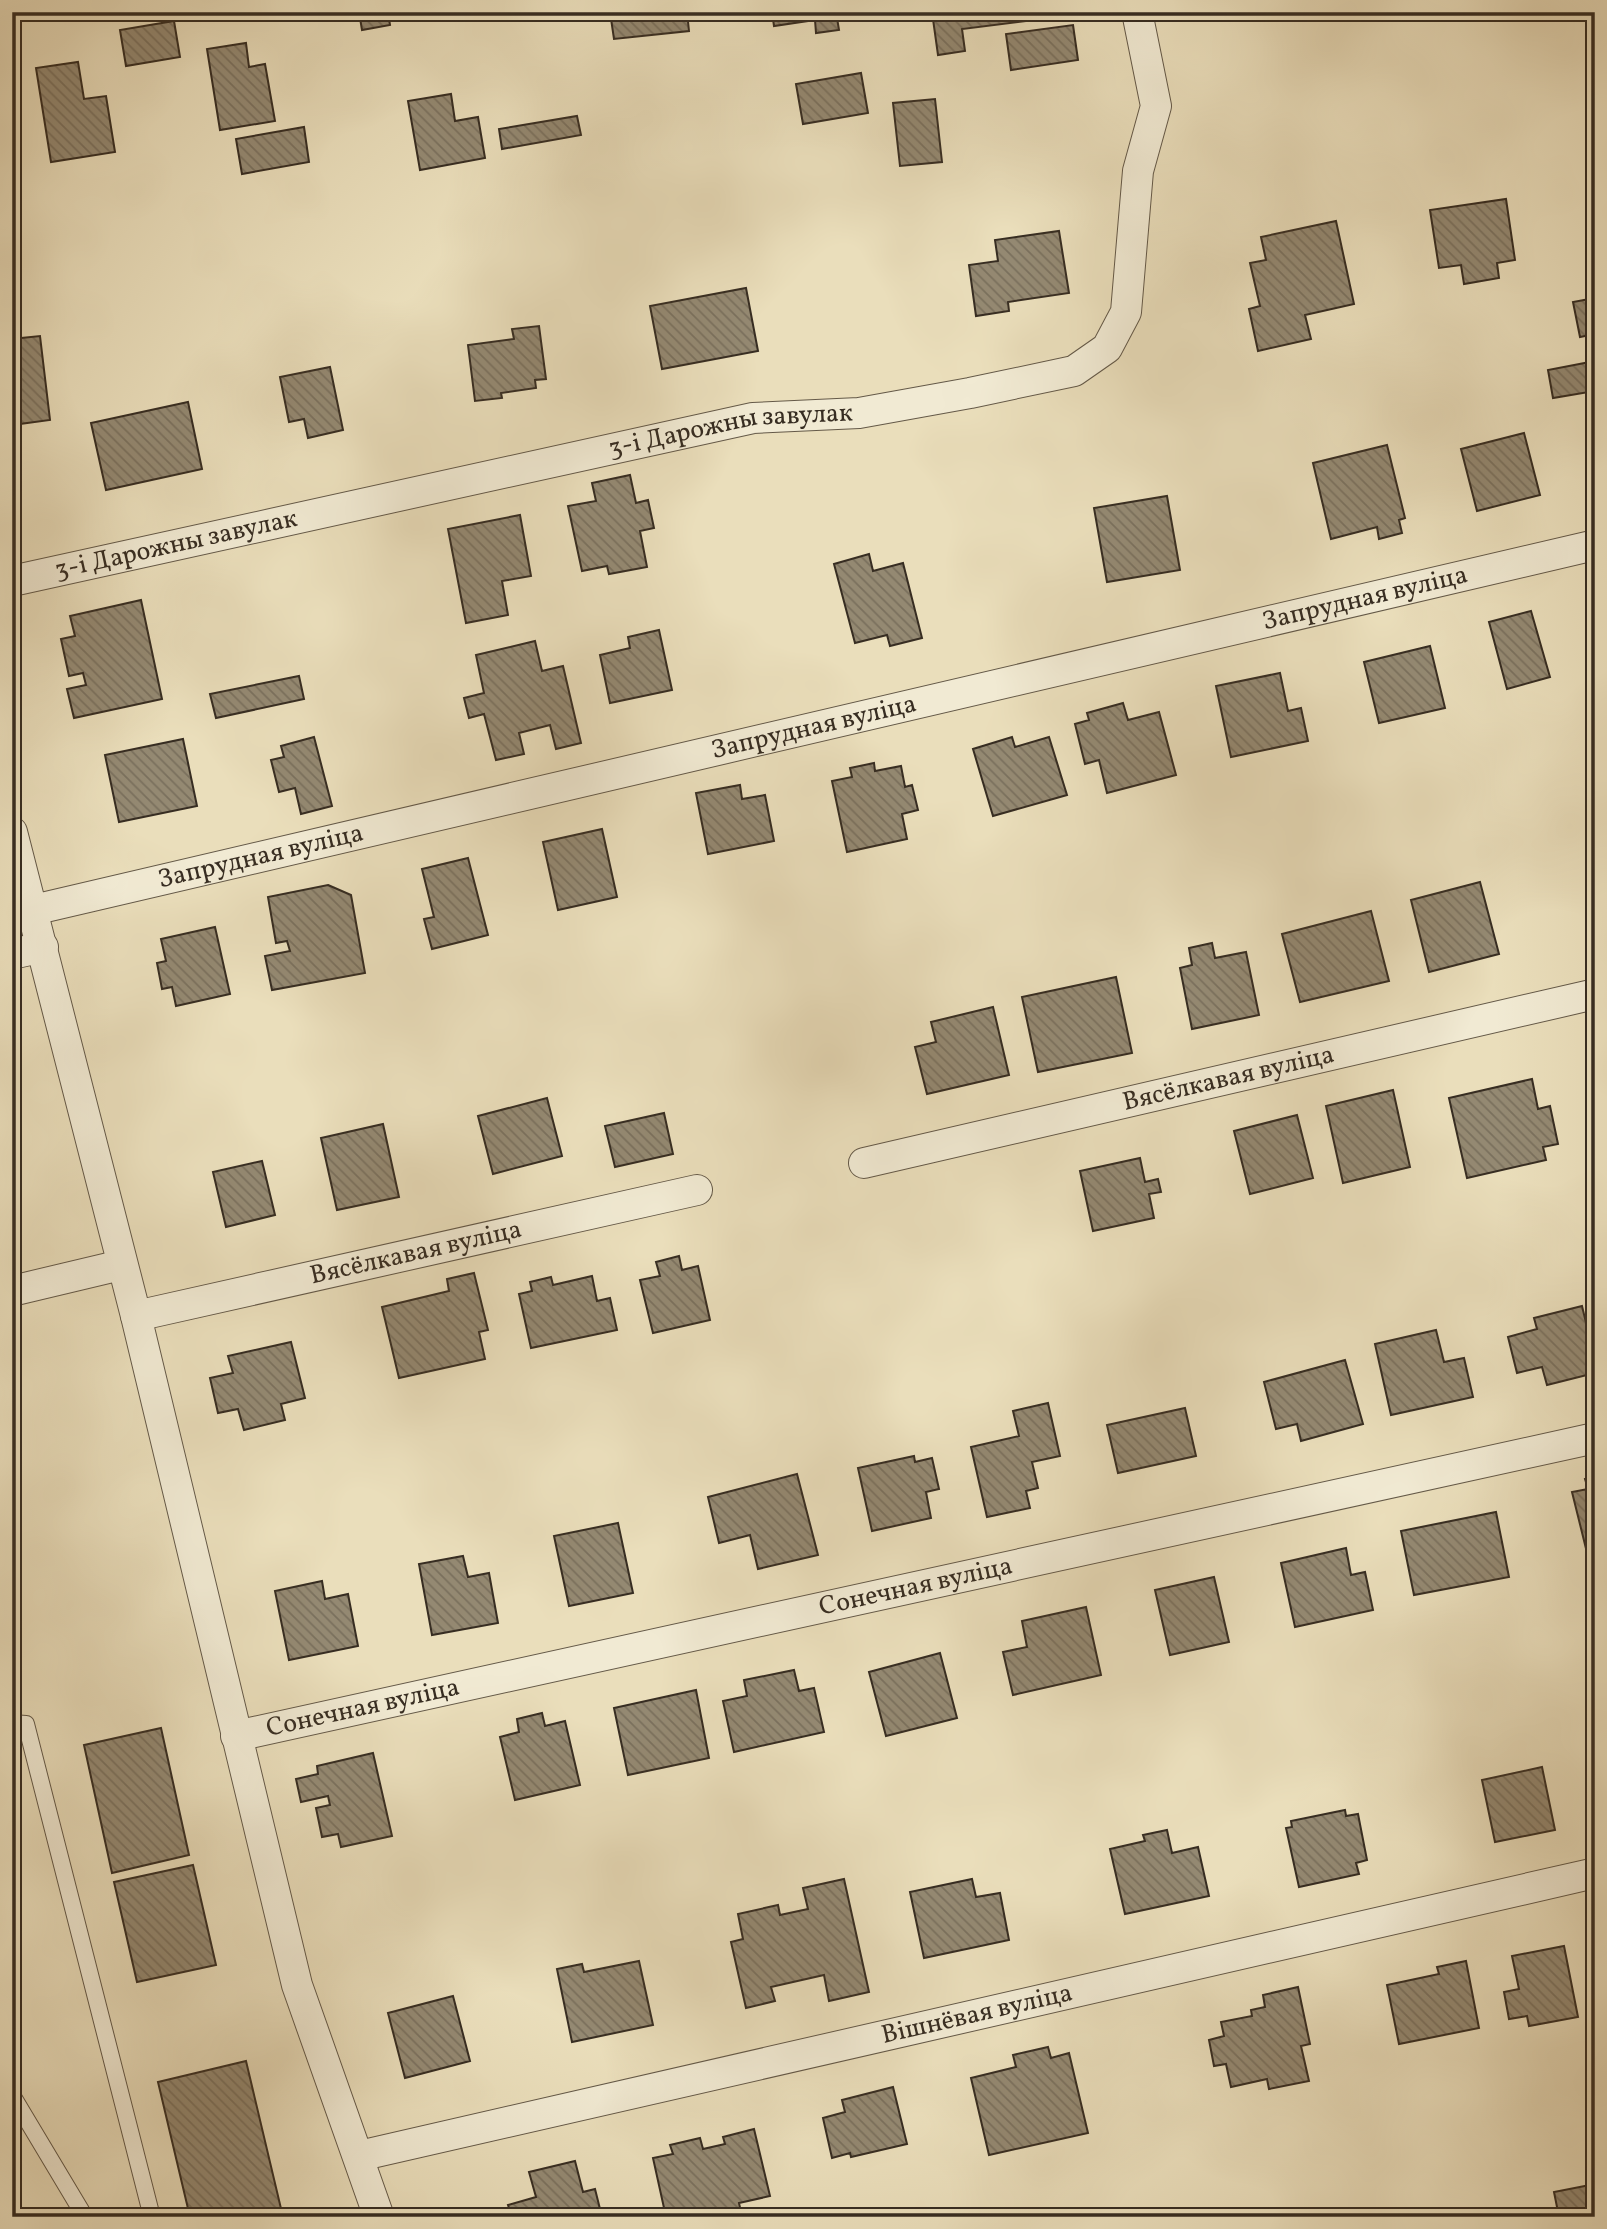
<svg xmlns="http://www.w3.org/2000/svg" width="1607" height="2229" viewBox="0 0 1607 2229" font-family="Vollkorn,serif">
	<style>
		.building { fill: url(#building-back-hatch); stroke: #372d22; stroke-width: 2 }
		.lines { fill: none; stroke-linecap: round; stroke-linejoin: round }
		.service-casing { stroke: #645948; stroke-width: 18 }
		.minor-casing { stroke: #645948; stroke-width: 32 }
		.service { stroke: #f1ead3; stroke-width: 16 }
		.minor { stroke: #f1ead3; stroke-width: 30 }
		.labels { text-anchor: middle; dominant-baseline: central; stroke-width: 5; stroke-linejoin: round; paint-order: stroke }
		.street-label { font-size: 26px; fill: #372d22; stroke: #f1ead3 }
	</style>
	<defs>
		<pattern id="building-back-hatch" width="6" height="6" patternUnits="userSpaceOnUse" patternTransform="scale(1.75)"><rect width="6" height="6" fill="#948972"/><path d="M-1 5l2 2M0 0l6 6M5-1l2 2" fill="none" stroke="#7a705d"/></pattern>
	</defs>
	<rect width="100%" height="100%" fill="#eadebb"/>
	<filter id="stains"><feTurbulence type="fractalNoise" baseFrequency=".00286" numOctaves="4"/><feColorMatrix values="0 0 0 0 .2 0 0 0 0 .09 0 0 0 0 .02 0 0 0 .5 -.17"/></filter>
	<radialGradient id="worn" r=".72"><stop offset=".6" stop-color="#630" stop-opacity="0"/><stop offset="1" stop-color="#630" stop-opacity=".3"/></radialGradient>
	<path class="building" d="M359,12H388L390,25L362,30Z
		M610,12H687L689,31L614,39Z
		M772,12H836L839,30L816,33L815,20L774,26Z
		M932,12H1026L1027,21L962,29L965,51L938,55Z
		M174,21L180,57L126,66L120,30Z
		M1073,25L1078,60L1011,70L1006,34Z
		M246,43L249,67L265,64L275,121L220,130L207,49Z
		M78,62L84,99L106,96L115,152L51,162L36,68Z
		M861,73L868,113L803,124L796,84Z
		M451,94L455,121L478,117L485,158L420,170L408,101Z
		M935,99L942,162L900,166L893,103Z
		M577,116L581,135L502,149L499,129Z
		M304,127L309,162L242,174L236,139Z
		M1506,199L1515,260L1497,263L1499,278L1464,284L1461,265L1439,268L1430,210Z
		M1336,221L1354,304L1305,315L1311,339L1258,351L1249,309L1260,306L1250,263L1266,260L1261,237Z
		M1059,231L1069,293L1008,302L1009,311L976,316L969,265L998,261L995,240Z
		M746,288L758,351L662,369L650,306Z
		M1595,298V334L1580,337L1573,302Z
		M539,326L546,379L535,380L536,388L501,393L502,398L475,401L468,345L514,339L512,329Z
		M40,336L50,420L12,425V339Z
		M1595,361V391L1553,398L1548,370Z
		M330,367L343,430L308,438L304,419L289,422L280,377Z
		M188,402L202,469L106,490L91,423Z
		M1524,433L1540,495L1477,511L1461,449Z
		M1387,445L1405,518L1399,520L1402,533L1379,539L1377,527L1331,539L1313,463Z
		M630,475L636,503L648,500L654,528L640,531L647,567L609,574L607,566L582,571L568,506L596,501L592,483Z
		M1167,496L1180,570L1107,582L1094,508Z
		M520,515L531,576L502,581L508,615L466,623L448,529Z
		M869,554L873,571L903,563L922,638L890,646L887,635L855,643L834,564Z
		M141,600L162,699L74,718L67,689L86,685L83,673L69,676L61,639L75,636L70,616Z
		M1531,611L1550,677L1507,689L1489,622Z
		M659,630L672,690L610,703L600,655L630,648L628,637Z
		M535,641L542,671L563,666L581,743L556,749L550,725L519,733L524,754L496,760L484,714L469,718L464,698L484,693L476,655Z
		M1430,646L1445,708L1379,723L1364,662Z
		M1280,673L1288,711L1301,708L1308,741L1231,757L1216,686Z
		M299,676L304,699L216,718L210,694Z
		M1123,703L1128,720L1159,712L1176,775L1107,793L1099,760L1085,764L1075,724L1089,720L1087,713Z
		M314,737L332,806L301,814L295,788L279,792L271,760L284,757L281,746Z
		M1012,737L1015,747L1049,737L1067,795L993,816L973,749Z
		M183,739L197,806L119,822L105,755Z
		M874,763L875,771L901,766L905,787L912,785L918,810L902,814L907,839L847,852L832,781L852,777L850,768Z
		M740,785L742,799L765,795L774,841L708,854L696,793Z
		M602,829L617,897L558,910L543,842Z
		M468,858L488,935L432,949L424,919L434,917L422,869Z
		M1480,882L1499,954L1429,972L1411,900Z
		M328,885L351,895L365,973L272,990L265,956L290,951L287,941L276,943L268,897Z
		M1371,911L1389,981L1300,1002L1282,934Z
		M215,927L230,994L176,1006L172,987L162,989L157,963L166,961L161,939Z
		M1212,943L1215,958L1246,952L1259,1015L1192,1029L1180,968L1192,965L1189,948Z
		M1116,977L1132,1053L1038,1072L1022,997Z
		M993,1007L1009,1075L927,1094L915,1047L936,1042L931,1022Z
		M1595,1054V1088H1594L1587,1056Z
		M1532,1079L1538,1109L1550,1106L1558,1144L1543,1147L1546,1160L1467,1178L1449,1098Z
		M1393,1090L1410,1167L1343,1183L1326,1106Z
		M547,1098L562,1156L493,1174L478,1116Z
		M664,1113L673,1154L615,1167L605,1126Z
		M1297,1115L1313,1178L1250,1194L1234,1131Z
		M383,1124L399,1197L337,1210L321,1138Z
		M1140,1158L1145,1182L1158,1179L1161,1192L1149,1194L1154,1218L1093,1231L1080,1171Z
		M262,1161L275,1215L226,1227L213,1172Z
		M679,1256L682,1270L698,1266L710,1320L653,1333L640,1280L660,1276L656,1262Z
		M474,1273L488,1330L479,1332L485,1359L399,1378L382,1307L449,1291L447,1279Z
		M592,1276L597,1301L610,1298L617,1330L531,1348L519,1294L532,1291L530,1282L551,1277L553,1285Z
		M1582,1306L1595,1360V1373L1547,1385L1542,1367L1517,1373L1508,1337L1537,1329L1534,1318Z
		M1436,1330L1444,1362L1464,1358L1473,1397L1391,1415L1375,1344Z
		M291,1342L305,1398L281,1404L285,1420L244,1430L238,1409L218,1413L210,1378L233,1373L228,1356Z
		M1345,1360L1363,1424L1301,1441L1297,1424L1276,1429L1264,1382Z
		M1048,1403L1060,1456L1032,1462L1038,1488L1026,1491L1030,1508L987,1517L971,1447L1019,1436L1013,1411Z
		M1185,1408L1196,1456L1118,1473L1107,1425Z
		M914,1456L915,1462L932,1458L939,1489L926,1492L931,1518L872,1531L858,1468Z
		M797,1474L818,1555L758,1569L750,1535L719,1543L708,1497Z
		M1595,1476V1577H1593L1572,1492L1588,1489L1585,1479Z
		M1496,1512L1509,1577L1414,1595L1401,1531Z
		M618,1523L633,1593L569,1606L554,1536Z
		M1346,1548L1351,1575L1365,1572L1373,1610L1295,1627L1281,1563Z
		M463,1556L468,1577L489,1573L498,1623L432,1635L419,1564Z
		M1214,1577L1229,1642L1170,1655L1155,1590Z
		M322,1581L325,1599L348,1594L358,1646L289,1660L275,1591Z
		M1086,1607L1101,1675L1013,1695L1003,1652L1027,1647L1022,1621Z
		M940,1653L957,1718L886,1736L869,1672Z
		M794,1670L799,1691L814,1688L824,1732L734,1752L723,1701L747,1696L744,1680Z
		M696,1690L709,1758L628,1775L614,1708Z
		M542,1713L545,1726L565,1721L580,1785L515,1800L500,1737L519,1732L517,1719Z
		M161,1728L189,1855L112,1873L84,1745Z
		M373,1753L392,1836L341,1847L338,1834L322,1837L316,1808L330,1805L328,1796L301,1802L296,1779L318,1774L317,1766Z
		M1542,1767L1555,1830L1495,1842L1482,1780Z
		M1345,1810L1346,1816L1358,1814L1367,1860L1356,1863L1359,1874L1299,1887L1286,1828L1292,1827L1291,1821Z
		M1167,1830L1172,1853L1198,1847L1209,1896L1125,1914L1110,1849L1145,1841L1143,1835Z
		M193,1865L216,1965L137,1982L114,1882Z
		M844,1879L869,1992L829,2001L824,1975L771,1987L775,2001L746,2008L731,1942L743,1939L738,1914L778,1905L780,1915L808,1909L803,1888Z
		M972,1879L976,1897L1000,1893L1009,1940L924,1958L910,1892Z
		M1564,1946L1578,2017L1529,2026L1527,2016L1509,2019L1504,1992L1519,1989L1512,1956Z
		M639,1961L653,2025L572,2042L557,1969L582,1964L584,1972Z
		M1466,1961L1479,2028L1399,2044L1387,1985L1439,1974L1437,1967Z
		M1298,1987L1310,2044L1301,2046L1309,2081L1269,2089L1267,2079L1231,2087L1226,2064L1214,2066L1209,2040L1224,2036L1221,2022L1252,2016L1251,2010L1265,2007L1263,1995Z
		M453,1996L470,2061L405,2078L388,2013Z
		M1048,2047L1051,2058L1069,2053L1088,2133L989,2155L971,2078L1016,2067L1013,2055Z
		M246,2061L283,2217H190L158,2082Z
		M893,2087L907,2144L851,2157L850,2153L832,2158L823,2118L845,2112L842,2100Z
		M754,2129L770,2196L739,2203L741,2212L721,2217H666L653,2158L673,2154L670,2145L700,2138L703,2149L725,2144L723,2137Z
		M575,2161L583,2192L595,2189L602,2217H512L508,2205L536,2197L529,2172Z
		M1595,2184V2217H1559L1554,2192Z"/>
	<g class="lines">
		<g class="service-casing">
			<path id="service" d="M12,1723L26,1724L152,2217
				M12,2095L85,2217"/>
		</g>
		<g class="minor-casing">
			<g id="minor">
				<path id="s1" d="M12,581L753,418L859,413L970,393L1074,371L1107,348L1126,312L1138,171L1156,106L1137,12"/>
				<path d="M12,832L136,1316L297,1985L379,2217"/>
				<path id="s2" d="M33,910L1595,545"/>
				<path d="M12,954L43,947"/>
				<path id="s3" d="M864,1163L1595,994"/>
				<path d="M12,1291L121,1265"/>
				<path id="s4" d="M136,1316L697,1190"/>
				<path id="s5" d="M236,1736L1595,1438"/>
				<path id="s6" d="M359,2156L1595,1873"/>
			</g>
		</g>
		<use href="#service" class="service"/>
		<use href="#minor" class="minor"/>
	</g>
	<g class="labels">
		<g class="street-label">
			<text stroke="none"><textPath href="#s1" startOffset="735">3-і Дарожны завулак</textPath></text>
			<text stroke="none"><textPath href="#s1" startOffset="168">3-і Дарожны завулак</textPath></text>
			<text stroke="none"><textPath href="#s2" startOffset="1368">Запрудная вуліца</textPath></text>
			<text stroke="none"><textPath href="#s2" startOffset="802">Запрудная вуліца</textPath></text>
			<text stroke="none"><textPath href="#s2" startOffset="234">Запрудная вуліца</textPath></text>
			<text stroke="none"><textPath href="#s3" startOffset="374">Вясёлкавая вуліца</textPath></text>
			<text stroke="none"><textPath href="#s4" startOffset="287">Вясёлкавая вуліца</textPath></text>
			<text stroke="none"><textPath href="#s5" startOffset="696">Сонечная вуліца</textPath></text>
			<text stroke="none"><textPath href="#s5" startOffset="130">Сонечная вуліца</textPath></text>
			<text stroke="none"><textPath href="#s6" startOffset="634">Вішнёвая вуліца</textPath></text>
		</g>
	</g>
	<rect width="1607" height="2229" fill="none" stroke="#eadebb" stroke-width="42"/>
	<rect x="14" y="14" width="1579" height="2201" fill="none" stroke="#372d22" stroke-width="3.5"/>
	<rect x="21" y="21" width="1565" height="2187" fill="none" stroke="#372d22" stroke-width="2"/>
	<rect width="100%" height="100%" filter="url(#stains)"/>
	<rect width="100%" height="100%" fill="url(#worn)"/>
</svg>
